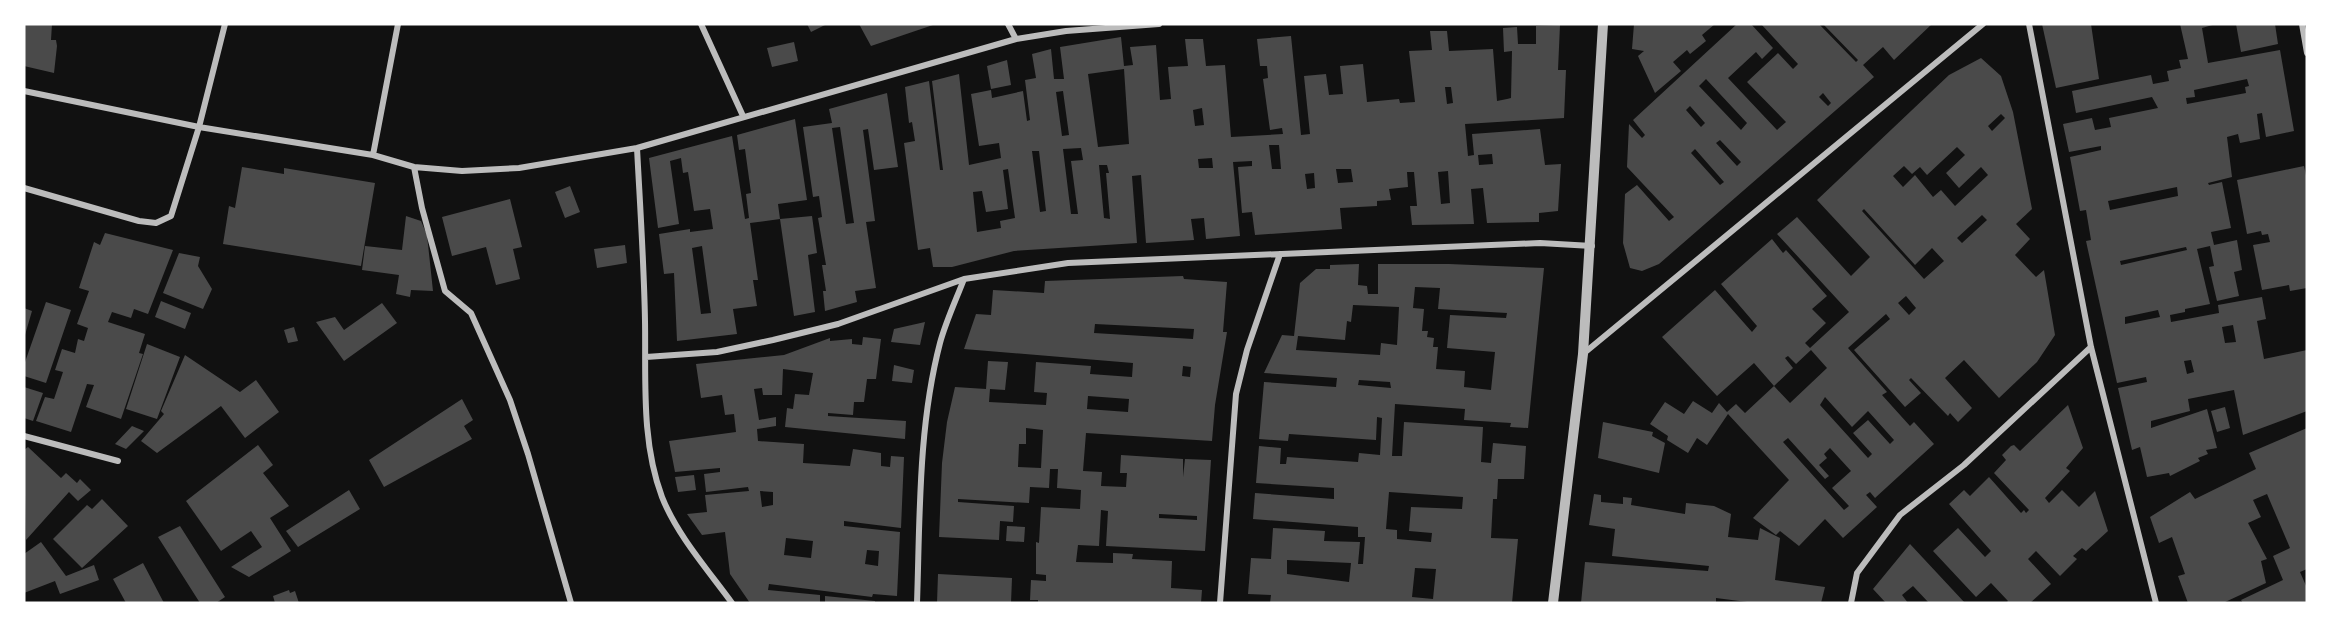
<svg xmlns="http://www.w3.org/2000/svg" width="2331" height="627" viewBox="0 0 2331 627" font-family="Mulish,sans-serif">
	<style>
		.building { fill: #4a4a4a; fill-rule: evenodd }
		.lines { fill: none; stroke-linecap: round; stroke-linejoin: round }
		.minor { stroke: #bcbcbc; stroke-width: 6 }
		.tertiary { stroke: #bcbcbc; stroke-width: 10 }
	</style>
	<rect width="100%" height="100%" fill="#111"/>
	<path class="building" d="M24,24H52L51,40H56L57,46L54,73L24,66Z
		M807,24H827L811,32Z
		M859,24H933V25L871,46Z
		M1634,24H1715L1702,35L1706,41L1690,54L1687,50L1673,62L1681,71L1655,93L1638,56L1644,51L1632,49Z
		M1737,24H1751L1773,48L1762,59L1756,52L1728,78L1777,130L1786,122L1747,82L1778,53L1793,69L1798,64L1761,24H1819L1856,62L1858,60L1823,24H1932L1894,60L1883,47L1863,65L1874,77L1659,264L1642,271L1630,268L1623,243L1625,194L1637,185L1669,221L1674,217L1627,167L1629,124L1642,138L1645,135L1633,120ZM1706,79L1747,123L1741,130L1699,86ZM1823,93L1831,103L1828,106L1819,97ZM1690,106L1705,123L1701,127L1686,110ZM1720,140L1741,162L1737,166L1716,143ZM1695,149L1724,182L1720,185L1691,153Z
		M2042,24H2091L2099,79L2056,88Z
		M2180,24H2216L2202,28L2208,63L2280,50L2294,131L2266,137L2262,113L2257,114L2260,139L2240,143L2238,134L2227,137L2232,177L2208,183L2209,185L2222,182L2231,228L2211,232L2214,245L2237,240L2242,270L2234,272L2239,296L2217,301L2209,267L2214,266L2210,246L2197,249L2210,304L2185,309V312L2170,315L2171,322L2219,313L2218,305L2262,297L2266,319L2257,321L2264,359L2307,350V411L2243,435L2234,390L2188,399L2190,411L2151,421V428L2207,409L2217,448L2206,450L2208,454L2198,458L2200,461L2170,476L2169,473L2147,477L2140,447L2132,450L2118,388L2147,382L2146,377L2117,383L2086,241L2091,240L2086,210L2080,211L2070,157L2101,150V146L2069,152L2063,124L2092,118L2095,130L2111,127L2109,118L2158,108L2152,97L2076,113L2072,91L2151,75L2153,84L2169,81L2167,71L2181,68L2179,60L2188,59ZM2247,79L2249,86L2245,87L2246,93L2187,104L2186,98L2195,97L2194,90ZM2177,187L2178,196L2110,210L2108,201ZM2186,247L2187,250L2121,265L2120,261ZM2158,310L2160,317L2125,324V317ZM2233,325L2236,342L2225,343L2222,327ZM2191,360L2194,372L2187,374L2184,361Z
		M2236,24H2275L2278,44L2241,52Z
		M1560,25L1558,70H1566L1564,118L1465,124L1468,156L1474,155L1472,134L1540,129L1545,165L1561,164L1558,211L1539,213V222L1487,223L1483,188L1471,189L1474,224L1412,225L1410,206H1417L1414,172H1407L1408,187L1389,189L1391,200L1377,201V206L1340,208L1342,229L1255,235L1252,212L1242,213L1238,167L1252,166V161L1233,162L1240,236L1206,239L1204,218L1191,219L1194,240L1146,243L1141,175L1132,176L1137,243L1014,251L952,267H933L930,248L918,250L904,143L915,141L912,122L909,123L905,87L929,81L940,170H943L932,81L959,74L969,165L1001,158L999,143L979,146L971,94L991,90L992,98L1023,91L1027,121L1030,120L1025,80L1036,78L1032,54L1051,49L1054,79H1064L1060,47L1121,37L1124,66L1133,65L1130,47L1156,45L1160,100L1171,99L1168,67L1188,66L1185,39H1203L1206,66L1225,65L1231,137L1283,134L1282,128L1270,130L1263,79L1268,78L1267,66H1260L1257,39L1291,36L1301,135L1310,134L1304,76L1326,74L1329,95L1343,94L1340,66L1363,64L1367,102L1399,99L1400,103L1415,102L1409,51L1432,50L1430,31H1447L1449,51L1493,49L1497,101L1507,99L1511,98L1512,51L1504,52L1503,28L1517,27L1518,44H1536V26ZM1124,69L1129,144L1098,147L1088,74ZM1445,87H1451L1453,103L1447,104ZM1063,91L1069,135L1062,136L1056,92ZM1202,108L1204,125L1195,126L1193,110ZM1269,145H1279L1281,169H1272ZM1081,148L1083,160L1071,161L1078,214H1071L1063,149ZM1032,151H1039L1046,211L1040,212ZM1492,154L1493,164L1479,165L1478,155ZM1212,158L1213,168H1199L1198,159ZM1099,165H1107L1109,173H1106L1110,219L1104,218ZM1008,169L1015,218L1000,221L1001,228L977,232L973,192L982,191L986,212L1008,209L1003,170ZM1336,169H1351L1353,182L1338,183ZM1448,171L1450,203L1441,204L1438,172ZM1314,173L1315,188L1307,189L1305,174Z
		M794,42L798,61L772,67L767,48Z
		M1981,58L2001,76L2013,112L2032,209L2016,224L2030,239L2015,255L2036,277L2044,270L2055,335L2037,362L1999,398L1964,360L1945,378L1972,408L1958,422L1950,413L1948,416L1911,378L1909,380L1921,393L1905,407L1854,350L1890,319L1886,314L1848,348L1887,392L1882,395L1910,426L1914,422L1934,444L1875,498L1870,492L1866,495L1877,507L1843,538L1825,519L1799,546L1780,531L1776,535L1753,518L1789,480L1728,414L1707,445L1697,438L1688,453L1667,440L1668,436L1650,424L1665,402L1684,414L1693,401L1712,413L1719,403L1727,412L1736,404L1745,413L1774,386L1790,403L1827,368L1811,350L1796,364L1788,356L1785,358L1793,368L1774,386L1754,363L1717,396L1662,337L1715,290L1752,332L1757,326L1721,284L1772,239L1783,253L1786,250L1827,296L1812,309L1826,323L1805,343L1810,348L1849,312L1777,234L1797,217L1851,276L1870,257L1817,200L1949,75ZM2001,114L2005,118L1992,131L1988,126ZM1957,147L1965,155L1946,173L1959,188L1981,167L1988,175L1955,206L1941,190L1933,197L1915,175L1903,187L1893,176L1904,166L1912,174L1920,167L1927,175ZM1864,209L1915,265L1932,248L1944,261L1924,279L1862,211ZM1982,215L1987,220L1962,243L1957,238ZM1906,296L1916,308L1909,315L1898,303ZM1825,397L1852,427L1868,411L1894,440L1890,444L1868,420L1853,433L1872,454L1868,458L1820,405ZM1788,438L1825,479L1829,476L1819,465L1827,458L1824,454L1830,448L1851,471L1832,488L1849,506L1844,510L1783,442Z
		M1007,60L1011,85L991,89L987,66Z
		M887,93L898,167L874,170L868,129L863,130L875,221L866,222L876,288L855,291L857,302L825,311L823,291H826L822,265H826L818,218L822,217L819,196L813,197L803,127L832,123L829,109ZM840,127L854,223L846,224L832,128Z
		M795,119L807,200L778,204L780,219L750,223L758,280H753L757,306L733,309L737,334L677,341L674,273L664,274L659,234L690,229V232L713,229L710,209L694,211L688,172L683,173L681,158L670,161L679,224L658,228L649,158L732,136L745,219L749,218L746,194L751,193L745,149L739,150L737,135ZM702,246L711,313L701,314L692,248Z
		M2304,166L2307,180V288L2290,291L2289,285L2262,290L2253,245L2270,242L2268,234L2262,235L2261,231L2247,234L2237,180Z
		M242,167L284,174V168L375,183L361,266L223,244L229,206L235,208Z
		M570,186L580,212L565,218L555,192Z
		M510,199L522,247L513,249L520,279L496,285L486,247L452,256L442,217Z
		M406,216L421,221L427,235L433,291L411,290L410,297L396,294L399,275L362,270L365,246L402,250Z
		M812,216L817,253L808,255L815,312L794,316L780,219Z
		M105,233L173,250L148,314L134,309L131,318L112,312L108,322L145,334L139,353L143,354L121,419L86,407L94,385L87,384L71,432L36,421L45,397L54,399L63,372L55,370L62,349L75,353L78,339L84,341L88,328L77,324L89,291L79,288L94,242L100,245Z
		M625,245L627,263L597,268L594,249Z
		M179,253L200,257L198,266L212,289L203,309L163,293Z
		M1359,264L1358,285L1367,286L1368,294H1378V264H1449L1544,268L1528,428L1510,427L1511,423L1464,420L1465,409L1395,404L1392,456H1402L1404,422L1483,427L1481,462L1491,463L1493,443L1526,446L1524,479H1498L1497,499H1493L1491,538L1518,539L1512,603H1270L1271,595L1248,594L1251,558L1271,559L1273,528L1325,531L1324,541L1360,542L1358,564H1363L1365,537H1358V527L1253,519L1255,493L1334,499V488L1256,483L1259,446L1281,448L1280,464H1286L1287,457L1358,462L1359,453L1380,455L1382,418L1377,417L1376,440L1289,434L1288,441L1259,439L1264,382L1336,387L1337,378L1264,373L1282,335L1294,336L1300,283L1316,269H1330V265ZM1415,287L1440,288L1438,309L1507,313L1506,318L1450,315L1447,348L1495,352L1491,390L1464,387L1465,371L1436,369L1438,347H1433L1434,338L1427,337L1428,331H1422L1424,309L1413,308ZM1353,305L1399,307L1397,345L1381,343L1380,355L1296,350L1298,336L1345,340L1347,321L1351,322ZM1359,380L1390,382L1391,388L1358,385ZM1389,492L1463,497L1462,509L1411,507L1409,531L1432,533L1431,542L1397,539V530L1386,529ZM1287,560L1351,563L1349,582L1287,574ZM1415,568L1436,569L1433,599L1412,597Z
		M1183,276L1184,279L1227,282L1223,332H1227L1215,405L1212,441L1086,433L1083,471L1102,472L1101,486L1126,487L1127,473H1120L1121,455L1183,459V477L1185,459L1211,460L1205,551L1106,546L1108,511L1101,510L1099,546L1078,545L1076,562L1113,563V553L1133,554L1132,559L1172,561L1171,588L1202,590L1201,603H1038V600H1030L1031,580L1046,581V575L1036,574V542L1039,543L1041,507L1080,509L1081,490L1057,488L1058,469H1050L1049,488L1030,487L1029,503L958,499V502L1014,506L1013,522L1000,521L999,540L939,537L942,463L947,422L955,387L986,389L988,361L1008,362L1005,390L990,389L989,402L1046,405L1047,393L1034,392L1036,362L1091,366L1090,374L1132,377L1133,363L964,349L976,314L991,315L993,290L1044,293L1045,281ZM1095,324L1194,329L1193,339L1094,333ZM1183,366L1191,367L1190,377L1182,376ZM1088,396L1129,399L1128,412L1087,409ZM1026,428L1043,430L1041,468L1018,467L1019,444H1026ZM1159,514L1197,516V520L1159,518Z
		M161,301L191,313L185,329L155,317Z
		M46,302L71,310L46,383L24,376V365Z
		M382,303L397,323L344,361L316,322L335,317L344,330Z
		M24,308L32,311L25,335H24Z
		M925,322L920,345L891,342L894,329Z
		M294,327L298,341L288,343L284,330Z
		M863,337L881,339L876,379H867L864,402H854L853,415L828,413V416L906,421L905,439L785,427L787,408L793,409L795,394L809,395L813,373L783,369L782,395H763L762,388L754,389L759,420L776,417V426L757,429L758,441L804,444L803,463L850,466L853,449L881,453V466L890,467L891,456L904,457L901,528L844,521V526L900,532L897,596L873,594L872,597L769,584L768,590L820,595V603H750L730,574L725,532L702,535L687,514L707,512L705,495L749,491L748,487L706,492L704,474L720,472V468L675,472L669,441L736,432L734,414L725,415L722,395L701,398L696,364L784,355L830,338V341L852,339V344L862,345ZM760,491L773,492V505L762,507ZM786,538L813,541L811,558L784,555ZM867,550L879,551L878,566L865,564Z
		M147,344L180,357L157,419L126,409Z
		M185,355L240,392L256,380L279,412L245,438L221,406L157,453L141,441L164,414L161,411Z
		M894,365L914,370L912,383L892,381Z
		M24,387L43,393L33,421L24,418Z
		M462,399L473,420L464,426L472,439L384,487L369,460Z
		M2068,405L2083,448L2066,468L2070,471L2045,498L2049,503L2062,490L2079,507L2095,491L2108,531L2086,551L2082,548L2073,556L2077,559L2060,576L2036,551L2028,559L2051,584L2030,603H2006L2008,601L1991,583L1976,597L1933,551L1958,528L1985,557L1991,551L1949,504L1964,490L1970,496L1989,477L2021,513L2024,510L2026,513L2029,510L1994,473L2006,460L2002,455L2011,446L2014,445L2020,451Z
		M2225,407L2230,428L2217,432L2211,411Z
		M1603,422L1653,432L1652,436L1665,443L1659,473L1598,458Z
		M132,426L144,431L126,449L115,444Z
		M2307,428V569L2300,572L2307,588V603H2243L2241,600L2283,580L2273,556L2290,548L2267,494L2253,500L2261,517L2248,523L2267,559L2261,561L2266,583L2223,603H2188L2178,576L2185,574L2172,537L2159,543L2150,517L2190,492L2195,499L2256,469L2249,453Z
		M258,445L273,465L263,473L289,506L270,518L291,551L249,577L231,567L262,547L251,531L221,551L186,501Z
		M28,447L61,478L66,473L77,483L80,479L91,490L78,501L69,492L26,540L24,450Z
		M694,475L696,490L678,492L675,477Z
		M349,490L360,509L298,547L286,531Z
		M1594,494L1601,495V502L1623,504V497L1632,498L1631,505L1685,514L1686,503L1714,506L1731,514L1728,537L1758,540L1760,528L1780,538L1775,580L1825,587L1821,603H1755L1716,598V603H1581L1585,562L1708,571L1709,566L1612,556L1615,529L1589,525Z
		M102,499L128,526L82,568L53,539L87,505L92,509Z
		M180,526L225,597L216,603H200L158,537Z
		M1007,526L1025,527L1024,542L1006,541Z
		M41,542L66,576L94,565L99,580L60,594L55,581L24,593V554Z
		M1910,544L1965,603H1929L1913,586L1902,595L1908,603H1886L1873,589Z
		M143,563L164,603H126L113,579Z
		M938,574L1012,578L1011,603H937Z
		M289,590L290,593L295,591L299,603H275L273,596Z
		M825,596L875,601V603H825Z"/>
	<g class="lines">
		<path class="minor" d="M701,24L743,116
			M1008,24L1016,39
			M2029,24L2091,347L2156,603
			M2302,24L2307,53
			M24,91L199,127L373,155L414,167L462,171L519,168L637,148L1016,39L1066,31L1159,24
			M637,148C640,205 644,263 645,321C646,380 641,441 662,497C677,535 708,570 732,603
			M373,155L398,24
			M414,167L422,208L445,291L471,313L510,400L528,454L571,603
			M24,188L139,221L156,223L171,216L199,127L225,24
			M1583,354L1983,24
			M646,357L717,352L773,340L838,324L964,279L1068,263L1540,243L1592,246
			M24,436L118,461
			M917,603C920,517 918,427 940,343C946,321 956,300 964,279
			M1220,603L1236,394L1247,350L1280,254
			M1851,603L1857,573L1900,515L1964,465L2091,347"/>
		<path class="tertiary" d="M1553,603L1583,354L1603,24"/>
	</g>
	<rect width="2331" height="627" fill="none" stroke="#ffffff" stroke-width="51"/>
</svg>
